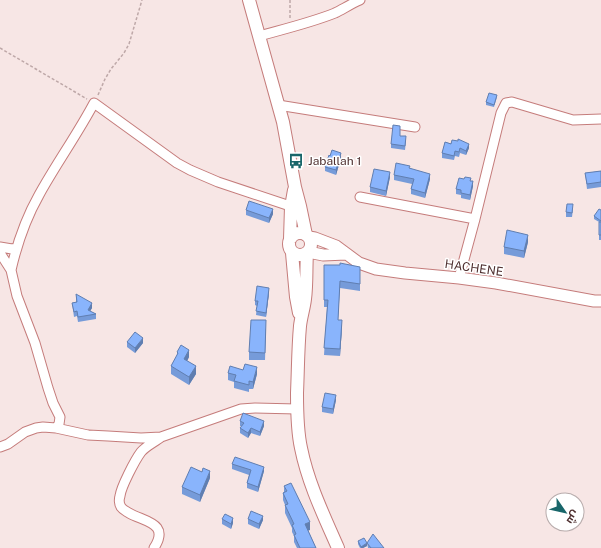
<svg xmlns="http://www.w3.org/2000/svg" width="601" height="548" viewBox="0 0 601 548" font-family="'Public Sans',Cairo,sans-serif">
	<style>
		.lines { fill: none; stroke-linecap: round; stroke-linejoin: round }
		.minor-casing { stroke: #c57c7b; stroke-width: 11 }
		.tertiary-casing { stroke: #c57c7b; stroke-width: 13 }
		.secondary-casing { stroke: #c57c7b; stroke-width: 14 }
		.path { stroke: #bea8a8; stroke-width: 1.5; stroke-dasharray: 3 2; stroke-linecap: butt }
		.minor { stroke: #fff; stroke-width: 9 }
		.tertiary { stroke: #fff; stroke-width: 11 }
		.secondary { stroke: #fff; stroke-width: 12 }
		.wall { fill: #769bd9 }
		.shaded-wall { fill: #607eb0 }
		.building { fill: #89b4fc; stroke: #607eb0 }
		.labels { text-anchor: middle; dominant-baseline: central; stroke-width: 3; stroke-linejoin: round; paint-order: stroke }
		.poi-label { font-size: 12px; fill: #4e2f2f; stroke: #fff; text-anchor: start }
		.street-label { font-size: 12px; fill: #4e2f2f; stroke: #fff }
	</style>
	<rect width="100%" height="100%" fill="#f7e6e5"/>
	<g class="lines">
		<g class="minor-casing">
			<path id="minor" d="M259,36C284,29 310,23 335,13C343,9 351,4 360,0
				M278,105L415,127
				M360,197L475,219
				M0,247L12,249L17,248
				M0,253L11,270L17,296L35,343L48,388L53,403L60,417L59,424L56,428
				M11,270C17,244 26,218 39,195C56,164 77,135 94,103L177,163L190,170L218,182L296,208
				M459,278L475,219L501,113L506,103L512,102L573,120L601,119
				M0,447L8,444L25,432L36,428L43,427L56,428L88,435L108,436L141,438L161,437L241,409L255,408L297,409
				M154,548C170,523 145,522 129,513C126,511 123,510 121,507C119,504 119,499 120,496C121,487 135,460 141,452C146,446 155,442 161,437"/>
		</g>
		<g class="tertiary-casing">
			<path id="tertiary" d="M309,237L315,238L336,246L359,263L376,269L405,273L459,278L496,283L594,301H601
				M308,252L323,255L346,254"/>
		</g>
		<g class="secondary-casing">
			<path id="secondary" d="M249,0L283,122L295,187L300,206L306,235
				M289 244a11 11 0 1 1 22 0a11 11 0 1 1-22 0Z
				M290,239L291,207L294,190
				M292,253L296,297L299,313
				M307,253C306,268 307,284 305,299C304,308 301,317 300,326C298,348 298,371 297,393C297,411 297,430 301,448C308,483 324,516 338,548"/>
		</g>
		<path class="path" d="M290,18V0
			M0,48L87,99
			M98,95L105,79L111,69L124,53L129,44L142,0"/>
		<use href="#minor" class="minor"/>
		<use href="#tertiary" class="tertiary"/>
		<use href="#secondary" class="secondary"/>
	</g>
	<path class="wall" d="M497,97L494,107L486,105V102Z
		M400,136L406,141L405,150L391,148V144Z
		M445,142L469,148L466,155L460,153L459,157L455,156L454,160L442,158V153Z
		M330,156L341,158L336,175L325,171V167Z
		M410,168L430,179L425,198L411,194V189L412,184L394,180V175Z
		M601,171V187L587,189L585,173Z
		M390,177L386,196L370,192V187Z
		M471,181L473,186L470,200L461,198V195L456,194V189Z
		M573,209L572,217H566V212Z
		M246,210L273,214L269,223L246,215Z
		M601,210V240H599V222L594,219V216Z
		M528,242L524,258L504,254V247Z
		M324,265L360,267V291L340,288L338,320L342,327L340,356L324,355L327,307H324Z
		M269,293L266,317L256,315L257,306L255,305V301Z
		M76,294L92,308L90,311L96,314V319L78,322L77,316L74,317L72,303L76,302Z
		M266,328L265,360H249V352Z
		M127,342L143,343L135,353L127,347Z
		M177,352L189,357L187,361L196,374L189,385L171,374V366L177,356Z
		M228,373L257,374L253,389H249V392L234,388V382L228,380Z
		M336,400L333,414L322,412V407Z
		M240,421L264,426L260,436L251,433L248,438L240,433V428L242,426H240Z
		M232,464L264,471L258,492L247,488V483L249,475L232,469Z
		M210,478L200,502L182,494V487Z
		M284,486L310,530H308L316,548H297L294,542V536L292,532V528L285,513V505L283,500V493L284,492Z
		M222,519L233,523L231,529L222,524Z
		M248,519L263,520L259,529L248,524Z
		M358,541L367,546L363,548H360L358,544Z
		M367,543L384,548H368Z"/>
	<path class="shaded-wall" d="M469,144V148L466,155V151Z
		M341,153V158L336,175V170Z
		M390,172V177L386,196V191Z
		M430,174V179L425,198V193Z
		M473,181V186L470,200V195Z
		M273,209V214L269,223V218Z
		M528,235V242L524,258V251Z
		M269,288V293L266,317V313Z
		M92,303V308L88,315V310Z
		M342,320V327L340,356V349Z
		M143,338V343L135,353V348Z
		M189,350V357L184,367V359Z
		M196,366V374L189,385V377Z
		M257,367V374L253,389V382Z
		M336,395V400L333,414V409Z
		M264,421V426L260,436V432Z
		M251,428V433L248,438V433Z
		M264,467V471L258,492V487Z
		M210,471V478L200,502V495Z
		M263,516V520L259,529V524Z
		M233,518V523L231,529V524Z
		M310,522V530L305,532V524Z
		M367,543V546L363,548H361V547Z"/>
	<path class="building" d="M489,93L497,95L494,105L486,102Z
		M393,125L400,126V136H406L405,146L391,144Z
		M458,139L469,144L466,151L460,148L459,152L455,151L454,156L442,153L445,142L451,144L452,140L458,141Z
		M332,150L341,153L336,170L325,167L329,155L330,156Z
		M396,163L410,166L409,168L430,174L425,193L411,189L414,179L394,175Z
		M374,169L390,172L386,191L370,187Z
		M601,171V182L587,184L585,173Z
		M465,177L471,178L470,181H473L470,195L461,193V190L456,189L459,178L464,179Z
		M249,201L273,209L269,218L246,210Z
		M567,204H573L572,213L566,212Z
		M599,209L601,210V221L594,216Z
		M599,222H601V235H599Z
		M507,230L528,235L524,251L504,247Z
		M340,263L360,267V284L340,281L338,320H342L340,349L324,348L328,300H324V265H340Z
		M257,286L269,288L266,313L256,311L258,301H255Z
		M76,294L92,303L88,310L96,314L78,317L77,311L74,312L72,303L77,302Z
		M251,320H266L265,353L249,352Z
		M135,332L143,338L135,348L127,342Z
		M181,345L189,350L184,359L196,366L189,377L171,366L178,353L177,352Z
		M245,364L257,367L253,382L249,381V385L234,381L236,375L228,373L230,366L243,370Z
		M325,393L336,395L333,409L322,407Z
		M243,413L264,421L260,432L251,428L248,433L240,428L244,423L240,421Z
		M235,457L264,467L258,487L247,483L251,470L232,464Z
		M191,467L202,472L203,468L210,471L200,495L182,487Z
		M291,483L310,522L305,524L316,548H300L294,535L296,534L292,525L294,524L285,505L288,504L283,493L287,491L284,486Z
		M251,511L263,516L259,524L248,519Z
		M225,514L233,518L231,524L222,519Z
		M373,534L384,548H371L367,543Z
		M364,538L367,543L361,547L358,541Z"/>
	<defs>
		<g id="bus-bare" transform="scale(1.2)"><path d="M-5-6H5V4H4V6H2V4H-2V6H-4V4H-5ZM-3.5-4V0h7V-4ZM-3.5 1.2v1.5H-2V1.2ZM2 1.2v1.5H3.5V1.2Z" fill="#18666a" stroke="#fff" stroke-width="2.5" paint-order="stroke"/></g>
	</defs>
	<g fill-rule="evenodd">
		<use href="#bus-bare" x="296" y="161"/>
	</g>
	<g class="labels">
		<g class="poi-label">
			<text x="308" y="161">Jaballah 1</text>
		</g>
		<g class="street-label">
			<text transform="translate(474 268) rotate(8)">HACHENE</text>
		</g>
	</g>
	<g transform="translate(565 512) rotate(124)"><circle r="19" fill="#ffffff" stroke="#b8acac"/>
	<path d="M0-3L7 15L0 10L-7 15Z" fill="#18666a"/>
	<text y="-6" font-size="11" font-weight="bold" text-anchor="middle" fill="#4e2f2f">ش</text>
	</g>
</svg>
